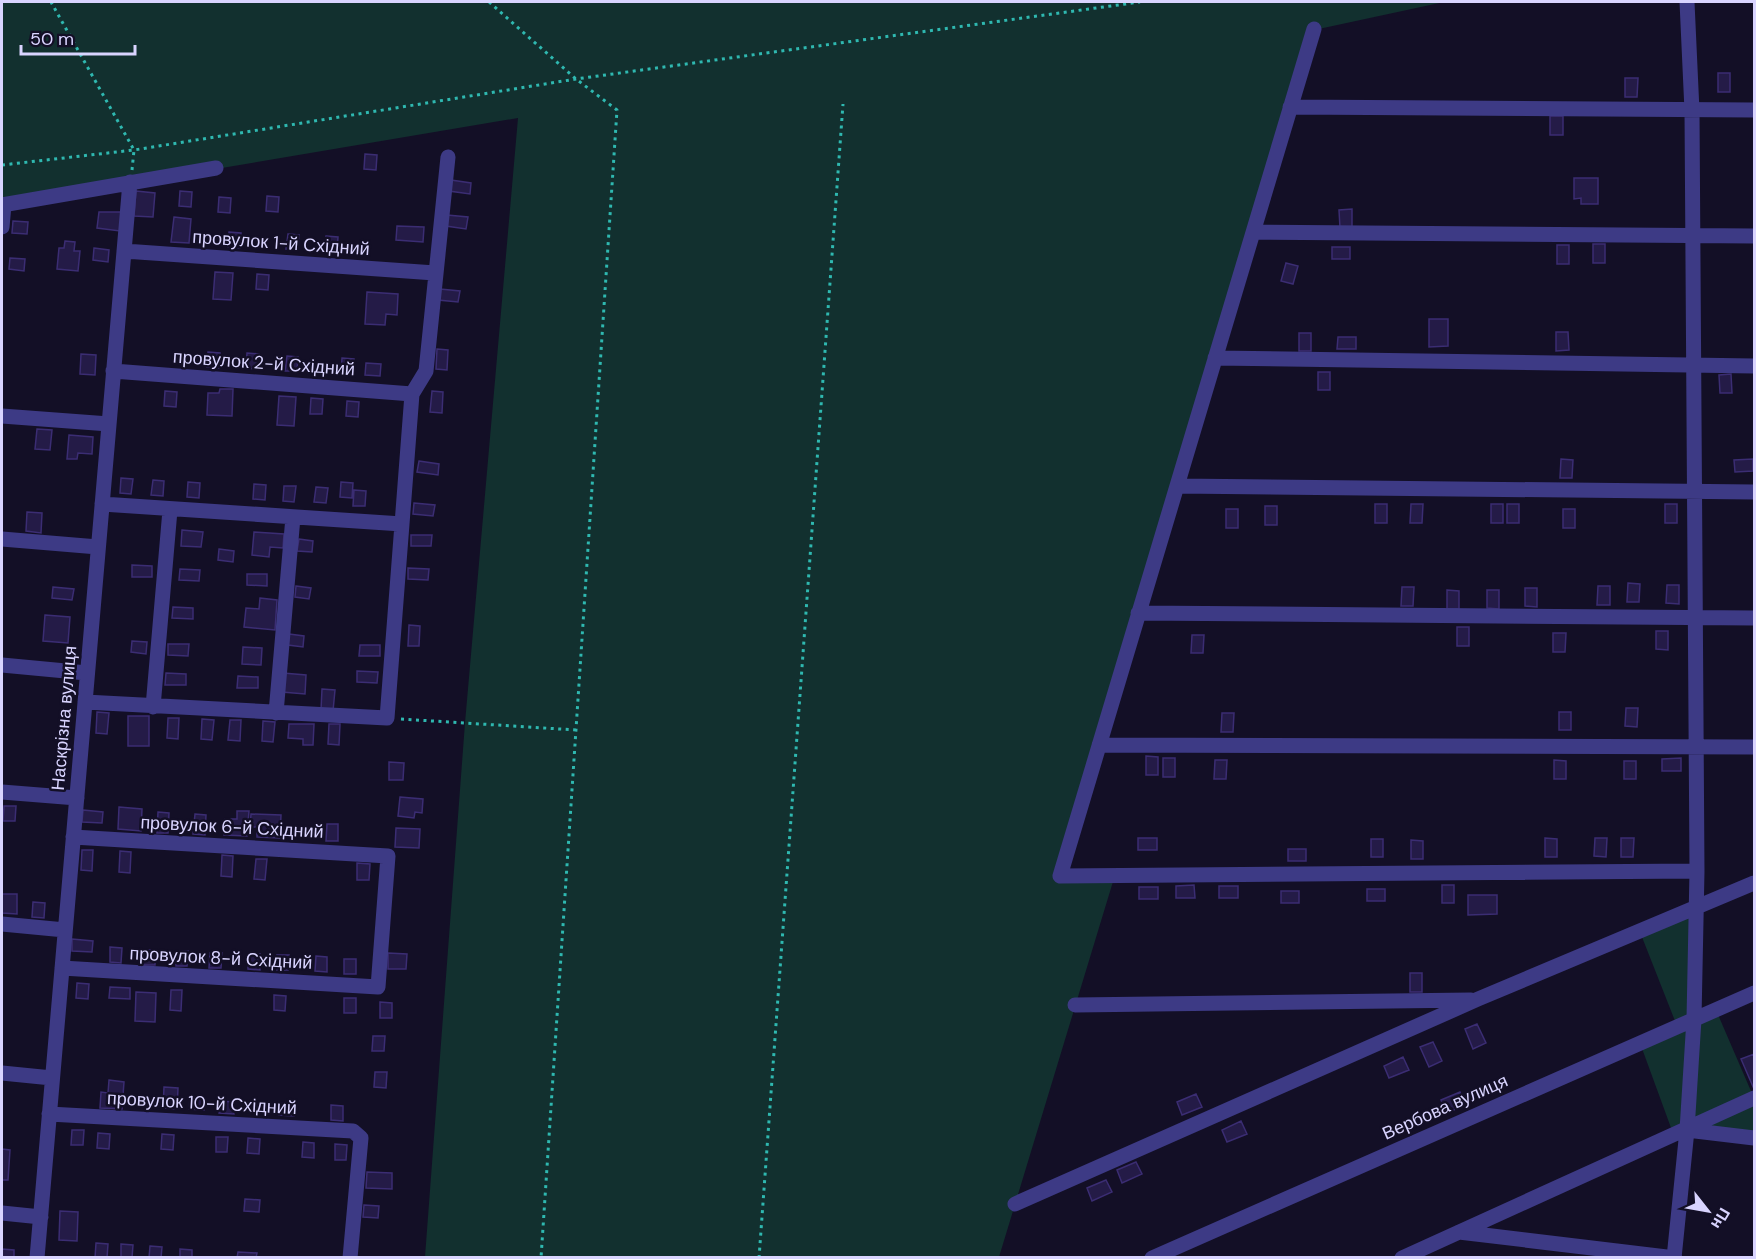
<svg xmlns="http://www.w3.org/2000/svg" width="1756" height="1259" viewBox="0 0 1756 1259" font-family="'DM Sans',sans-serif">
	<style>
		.green { fill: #12302f }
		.building { fill: #241b47; stroke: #3b2d73; stroke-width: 1.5 }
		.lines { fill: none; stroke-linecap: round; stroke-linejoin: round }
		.path { stroke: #2fb8b0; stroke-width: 3; stroke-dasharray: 3 4.5; stroke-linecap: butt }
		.minor { stroke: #3d3a85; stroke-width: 15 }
		.labels { text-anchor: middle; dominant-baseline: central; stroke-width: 5; stroke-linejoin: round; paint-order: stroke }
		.street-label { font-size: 18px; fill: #d9d4ff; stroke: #130f26 }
	</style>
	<rect width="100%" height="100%" fill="#130f26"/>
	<path class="green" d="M2,2H1444L1314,30L1060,875H1115L999,1257H425L465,723L518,118L2,205Z
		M1695,910L1694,1019L1716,1010L1754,1098V1138L1674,1136L1640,1043L1677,1026L1640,932Z"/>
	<path class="building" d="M1718,73H1730V92H1718Z
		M1625,78H1638L1637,97H1625Z
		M1550,116H1563V135H1550Z
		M365,154L377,155L376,170L364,169Z
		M1574,178H1598V204H1581V198L1574,199Z
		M451,180L471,183L470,194L449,191Z
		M136,191L155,193L153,217L134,216Z
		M180,191L192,192L191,207L179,206Z
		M267,196L279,197L278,212L266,211Z
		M219,197L231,198L230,213L218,212Z
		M1352,209V228H1340L1339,210Z
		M99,212H122L120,231L97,228Z
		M447,215L468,217L466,229L446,226Z
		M174,217L191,219L189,243L171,242Z
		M13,221L28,222L27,234L12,233Z
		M397,226L424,227L423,242L396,240Z
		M229,232L241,233L240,248L228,247Z
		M288,234L299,235L298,250L286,249Z
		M326,236L338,237L337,252L325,251Z
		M65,241L75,242L74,251H80L78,271L57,269L59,248H64Z
		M1593,244H1605V263H1593Z
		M1557,245H1569V264H1557Z
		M1332,247H1350V259H1332Z
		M94,248L109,250L108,262L93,260Z
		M10,258L25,259L24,271L9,269Z
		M1286,263L1298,266L1293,284L1281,281Z
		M215,272L233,273L231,300L213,299Z
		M257,274L269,275L268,290L256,289Z
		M440,289L460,291L458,302L438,300Z
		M367,292L398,294L397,315L386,314L385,325L365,324Z
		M1429,319H1448V346L1429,347Z
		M1556,332H1568L1569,350L1556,351Z
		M1299,333H1311V351H1299Z
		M1338,337H1356V349H1337Z
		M437,349L448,350L447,370L436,369Z
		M208,352L220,353L219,368L207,367Z
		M247,353L259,354L257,369L246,368Z
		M81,354L96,355L95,375L80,374Z
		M287,356L298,357L297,371H285Z
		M342,358L354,359L353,373L341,372Z
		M366,363L381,364L380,376L365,375Z
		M1318,372H1330V390H1318Z
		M1731,374L1732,393H1720L1719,375Z
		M220,389H233L232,416L207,415L208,393H219Z
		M165,391L177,392L176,407L164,406Z
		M432,391L443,392L442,413L430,412Z
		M279,396L296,397L294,426L277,425Z
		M311,398L323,399L322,414H310Z
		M347,401L359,402L358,417L346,416Z
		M37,429L52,430L50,450L35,449Z
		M69,435L93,437L92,454L78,453L77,459H67Z
		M1561,459L1573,460L1572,478H1560Z
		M1753,459V471L1735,472L1734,460Z
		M419,461L439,464L438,475L417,472Z
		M121,478L133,479L131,494L120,493Z
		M153,480L164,481L163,496L151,495Z
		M188,482L200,483L199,498L187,497Z
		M341,482L353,483L352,498L340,497Z
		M254,484L266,485L265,500L253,499Z
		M284,486H296L294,502L283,501Z
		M316,487L328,488L326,503L314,502Z
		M354,490L366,491L365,506H353Z
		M414,503L435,505L433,516L413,514Z
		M1375,504H1387V523H1375Z
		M1411,504H1423L1422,523H1410Z
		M1491,504H1503V523H1491Z
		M1507,504H1519V523H1507Z
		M1665,504H1677V523H1665Z
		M1265,506H1277V525H1265Z
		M1226,509H1238V528H1226Z
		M1563,509H1575V528H1563Z
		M27,512L42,513L41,533L26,531Z
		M182,530L203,532L201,547L181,546Z
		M254,532L284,534L283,548L270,547L269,557L252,555Z
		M411,535H432L431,546H411Z
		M299,539L313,541L312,552L297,551Z
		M219,549L234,551L233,562L218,560Z
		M132,565L152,566V577H132Z
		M408,568L429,569L428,580L408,579Z
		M180,569L200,570L199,581L179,580Z
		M247,574H267V586L247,585Z
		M1628,583L1640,584L1639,602H1627Z
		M1667,585H1679V604L1666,603Z
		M296,586L311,588L309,599L295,597Z
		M1598,586H1610V605H1597Z
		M53,587L74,589L72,600L52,598Z
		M1402,587H1414L1413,606H1401Z
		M1525,588H1537V607L1525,606Z
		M1447,590L1459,591V609H1447Z
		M1487,590H1499V609L1487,608Z
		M260,598L277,600L275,630L244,627L246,608L259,609Z
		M173,607L193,608V619L172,618Z
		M45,615L70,617L68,643L43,641Z
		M409,625L420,626L419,646H408Z
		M1457,627H1469V646H1457Z
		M1656,631H1668V650L1656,649Z
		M1553,633H1566L1565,652H1553Z
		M289,634L304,636L303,647L288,645Z
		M1192,635H1204L1203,653H1191Z
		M132,641L147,642L146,654L131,652Z
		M168,644H189L188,656L168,655Z
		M360,645H380V656H359Z
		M243,647L262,648L261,665L242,664Z
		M357,671L378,672L377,683L357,682Z
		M166,673L186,674V685H165Z
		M283,673L306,675L305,694L282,692Z
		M238,676L258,677V688H237Z
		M322,689L335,690L333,711L321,710Z
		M1626,708H1638L1637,727L1625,726Z
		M97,712L109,713L107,734L96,733Z
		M1559,712H1571V730H1559Z
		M1222,713H1234L1233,732H1221Z
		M128,716H149V746H128Z
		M168,718H179L178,739L167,738Z
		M202,719L214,720L212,740L201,739Z
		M230,720H241L240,741L228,740Z
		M263,721L275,722L273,742L262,741Z
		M289,724H314L313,745H303V739L288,738Z
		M329,724H340L339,745L328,744Z
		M1146,756L1158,757V775H1146Z
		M1163,758H1175V777H1163Z
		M1681,758V771H1662V759Z
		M1215,760H1227L1226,779H1214Z
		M1554,760L1566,761V779H1554Z
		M1624,761H1636V779H1624Z
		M389,762L404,763L403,780H389Z
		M400,797L423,799L422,813L415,812L414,818L398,816Z
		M4,806H16L15,821H3Z
		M119,807L142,809L141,831L118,829Z
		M83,810L103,812L102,823L82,822Z
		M237,811H249L247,836L224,835L225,819H237Z
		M158,812L169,813L168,833H157Z
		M195,814L206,815L205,835L193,834Z
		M251,814L281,815L280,838L257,837V827H250Z
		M327,824H338V841H326Z
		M396,828L420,829L419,848L395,847Z
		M1138,838H1157V850H1138Z
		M1545,838L1557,839V857H1545Z
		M1595,838H1607L1606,857L1594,856Z
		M1621,838H1634L1633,857H1621Z
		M1371,839H1383V857H1371Z
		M1411,840L1423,841V859H1411Z
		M1288,849H1306V861H1288Z
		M82,850H93L92,871L81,870Z
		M120,851L131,852L130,873L119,872Z
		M222,855L233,856L232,877L221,876Z
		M256,859H267L265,880L254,879Z
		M357,863L370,864L369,880H357Z
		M1194,885L1195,898H1176V886Z
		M1442,885H1454V903H1442Z
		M1219,886H1238V898H1219Z
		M1139,887H1158V899H1139Z
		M1367,889H1385V901H1367Z
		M1281,891H1299V903H1281Z
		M2,894H17V914L2,913Z
		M1468,895H1497V914L1468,915Z
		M33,902L45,903L44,918L32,917Z
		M72,939L93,941L92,952L72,951Z
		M110,947L122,948L121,963L110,962Z
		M143,950H155V965H143Z
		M176,951H188L187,966H176Z
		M210,953H222L221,968H209Z
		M388,953L407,954L406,969H388Z
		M248,954H260V970L248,969Z
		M277,955H289L288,970H277Z
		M316,956L327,957V972L315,971Z
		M344,959H356V974H344Z
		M1410,973H1422V992H1410Z
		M77,983L89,984L88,999L76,998Z
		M110,987L130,988V999L109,998Z
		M171,990H182L181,1011L170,1010Z
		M136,992L156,993L155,1022L135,1021Z
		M274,995L286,996L285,1011L274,1010Z
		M344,998H356V1013H344Z
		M380,1002L392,1003V1018H380Z
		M1477,1024L1486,1043L1473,1049L1465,1029Z
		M373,1036H385L384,1051H372Z
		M1433,1042L1442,1061L1429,1067L1420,1047Z
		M1754,1054V1089L1741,1059Z
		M1403,1057L1409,1070L1389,1078L1384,1066Z
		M375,1072H387L386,1088L374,1087Z
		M109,1080L124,1082L122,1109L100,1108L101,1092L108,1093Z
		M164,1087L178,1088L177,1109L163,1108Z
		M1460,1092L1466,1105L1446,1113L1441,1100Z
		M1196,1094L1202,1107L1182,1115L1177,1102Z
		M190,1097L205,1098L204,1110L189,1109Z
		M219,1101L234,1102V1114L219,1113Z
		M280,1103L295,1105L294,1116L279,1115Z
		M331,1105L343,1106V1121L331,1120Z
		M1241,1121L1247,1134L1227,1142L1222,1130Z
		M72,1130H84L83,1145H71Z
		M98,1133L110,1134L109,1149L97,1148Z
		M162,1134L174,1135L173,1150L161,1149Z
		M216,1137H228L227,1152H216Z
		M248,1138L260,1139L259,1154L247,1153Z
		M303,1142L314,1143V1158L302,1157Z
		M335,1144L347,1145L346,1160H335Z
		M2,1149L10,1150L8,1180H2Z
		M1136,1162L1142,1174L1122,1183L1117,1170Z
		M367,1172L392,1173V1189L366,1188Z
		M1106,1180L1112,1192L1092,1201L1087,1188Z
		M245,1199L260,1200L259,1212L244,1211Z
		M364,1205L379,1206L378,1218L363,1217Z
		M60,1211L78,1212L77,1241L59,1240Z
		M96,1243L108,1244L107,1258H95Z
		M121,1244L133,1245L132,1258H121Z
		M150,1246L162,1247L161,1258H149Z
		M2,1249L14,1250V1258H2Z
		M180,1249L192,1250V1258H180Z
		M238,1252L257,1253L256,1258H237Z"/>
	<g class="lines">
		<path class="path" d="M489,2L576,79L617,110L541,1258
			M2,165L134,150L51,2
			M132,170L134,150L576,79L1140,2
			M401,719L576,730
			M759,1258L843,104"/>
		<path class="minor" d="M1314,29L1060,876L1697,871
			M1290,107L1754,110
			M2,205L216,168
			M2,227L4,205
			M1253,232L1754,236
			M124,251L435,273
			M1215,358L1754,366
			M113,371L412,394
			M2,416L109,424
			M1177,486L1754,492
			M102,504L402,524L412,394L426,371L448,157
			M2,539L98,547
			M1138,613L1754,618
			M2,665L87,673
			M85,702L387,718L402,524
			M153,707L170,510
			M276,713L293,517
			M1099,745L1754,747
			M2,792L77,798
			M2,924L65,930
			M62,968L378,987L388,856L73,837
			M1075,1005L1471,1000
			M2,1073L52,1078
			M49,1114L353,1131L361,1138L350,1258
			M1687,1130L1754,1138
			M1015,1204L1478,999L1754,883
			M2,1213L41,1217
			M1459,1232L1675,1258
			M37,1258L130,182
			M1152,1258L1754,993
			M1402,1258L1754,1098
			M1674,1258L1687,1130L1694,1019L1697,871L1692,111L1687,2"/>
	</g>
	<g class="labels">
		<g class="street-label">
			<text transform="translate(281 243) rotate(4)">провулок 1-й Східний</text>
			<text transform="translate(264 363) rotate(4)">провулок 2-й Східний</text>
			<text transform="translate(64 718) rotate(-85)">Наскрізна вулиця</text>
			<text transform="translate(232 827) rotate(3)">провулок 6-й Східний</text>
			<text transform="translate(221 958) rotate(3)">провулок 8-й Східний</text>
			<text transform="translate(202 1103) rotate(3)">провулок 10-й Східний</text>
			<text transform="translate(1445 1107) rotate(-24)">Вербова вулиця</text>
		</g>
	</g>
	<rect width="1756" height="1259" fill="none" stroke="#d9d4ff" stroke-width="6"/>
	<g transform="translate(1708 1211) rotate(121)" stroke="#130f26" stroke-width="4.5" paint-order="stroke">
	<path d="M0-4.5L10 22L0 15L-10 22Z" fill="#d9d4ff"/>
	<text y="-9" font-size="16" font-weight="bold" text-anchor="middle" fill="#d9d4ff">Пн</text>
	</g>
	<path d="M21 45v9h114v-9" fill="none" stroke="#d9d4ff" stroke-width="3"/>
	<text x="30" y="45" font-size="18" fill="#d9d4ff" stroke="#130f26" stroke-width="4.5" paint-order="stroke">50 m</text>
</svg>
